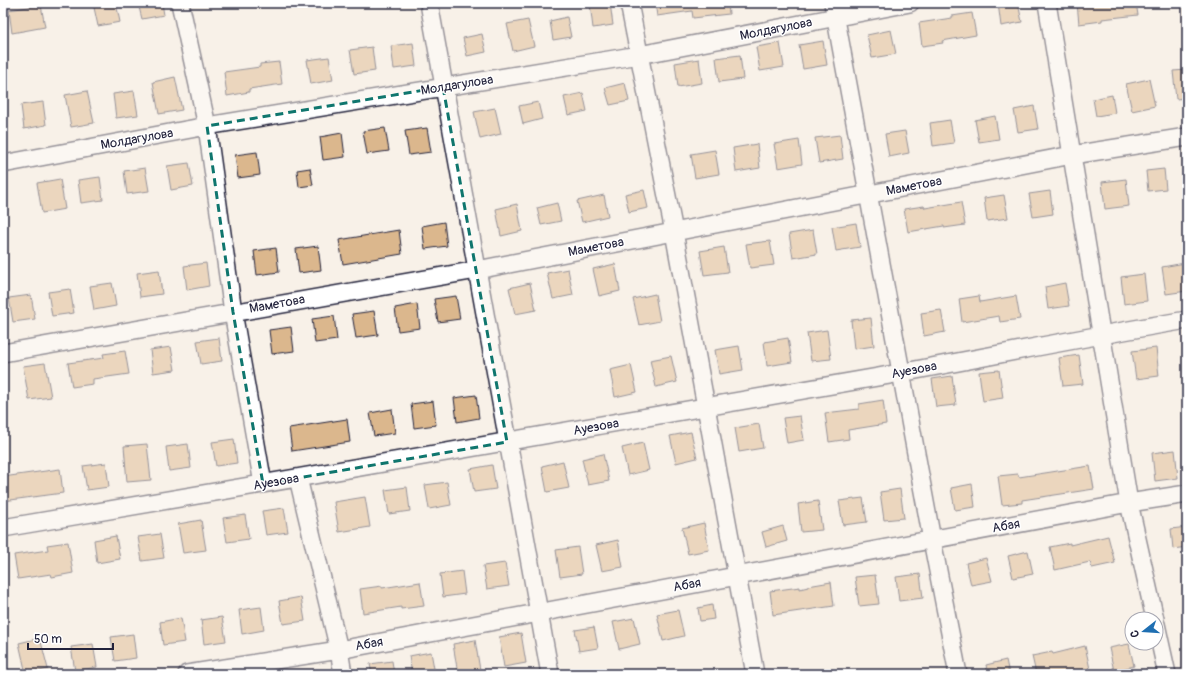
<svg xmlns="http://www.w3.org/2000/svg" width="1190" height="677" viewBox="0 0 1190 677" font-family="Pangolin,sans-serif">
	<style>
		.building { fill: #dbb78d; stroke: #22223b }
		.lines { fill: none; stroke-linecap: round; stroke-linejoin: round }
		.minor-casing { stroke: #22223b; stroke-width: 20 }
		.minor { stroke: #fff; stroke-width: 17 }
		.marked { fill: none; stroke: #0f766e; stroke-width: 3; stroke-dasharray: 8 5; stroke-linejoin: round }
		.labels { text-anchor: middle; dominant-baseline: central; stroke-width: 3; stroke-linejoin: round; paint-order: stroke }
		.street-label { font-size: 13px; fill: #22223b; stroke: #fff }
	</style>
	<rect width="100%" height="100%" fill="#f8f1e8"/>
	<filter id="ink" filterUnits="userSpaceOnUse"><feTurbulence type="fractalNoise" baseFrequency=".025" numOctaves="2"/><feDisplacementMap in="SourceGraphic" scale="8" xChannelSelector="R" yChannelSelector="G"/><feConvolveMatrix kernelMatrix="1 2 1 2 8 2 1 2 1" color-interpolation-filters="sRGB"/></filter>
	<g filter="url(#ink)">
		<path class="building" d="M93,3H116L120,22L98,26Z
			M138,3H162L164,15L142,19Z
			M610,3L613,25L593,28L590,4Z
			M655,3H728L729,14L693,18L692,11L657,16Z
			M998,3H1018L1022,22L1001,26Z
			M1077,3H1136L1138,15L1102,19V21L1079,24Z
			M41,5L45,27L12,33L9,10Z
			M972,13L976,35L942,41L943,43L922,46L919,23L952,18V16Z
			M567,17L571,37L553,40L550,21Z
			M528,20L534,46L513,51L507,24Z
			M891,30L896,54L872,58L867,35Z
			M482,34L486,52L467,56L463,38Z
			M823,41L827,65L803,69L799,45Z
			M413,43L416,66L394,69L391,46Z
			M780,43L784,67L760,71L756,47Z
			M372,47L375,71L354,74L350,50Z
			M740,55L743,79L719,82L716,58Z
			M329,57L333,80L311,84L307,60Z
			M699,59L702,83L678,87L675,63Z
			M279,62L282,84L249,89V92L227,96L224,72L260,67V64Z
			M1187,70V98L1176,99L1173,71Z
			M175,77L182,110L159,114L153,82Z
			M1149,79L1155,106L1132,111L1126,84Z
			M625,83L629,101L610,105L605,88Z
			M87,91L94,123L71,127L65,95Z
			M134,91L138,115L116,118L113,94Z
			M583,93L587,111L568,115L564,97Z
			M1112,95L1115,113L1096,116L1093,99Z
			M43,102L46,125L24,129L21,105Z
			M538,102L542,119L523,124L519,106Z
			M1034,106L1038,129L1018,132L1014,110Z
			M495,108L501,134L480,139L474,112Z
			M995,116L999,139L979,142L975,120Z
			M950,120L954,143L933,146L930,123Z
			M385,128L389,151L367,154L363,131Z
			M427,128L431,152L409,155L405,131Z
			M905,131L909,153L889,157L885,134Z
			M342,133L345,157L323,160L320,137Z
			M840,135L843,159L819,163L815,138Z
			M799,140L802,164L778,168L774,144Z
			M757,144L760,168L736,172L733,148Z
			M715,150L719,174L695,178L691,154Z
			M257,152L260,175L238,178L235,155Z
			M189,163L193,186L171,190L167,166Z
			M145,168L149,191L127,194L124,171Z
			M310,168L313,185L299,187L297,170Z
			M1164,169L1166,189L1148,191L1146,171Z
			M100,177L103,200L81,203L78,180Z
			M60,179L65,209L42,213L37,183Z
			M1126,179L1129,206L1105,209L1102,182Z
			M644,190L648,208L629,212L625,194Z
			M1050,191L1053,214L1033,217L1029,194Z
			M604,195L608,216L582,222L577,201Z
			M1004,195L1008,218L987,221L984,198Z
			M961,202L965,225L944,228V226L908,232L904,209L924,206L925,208Z
			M557,203L561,221L541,225L537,208Z
			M517,204L522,231L501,236L496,209Z
			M444,222L447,246L425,249L422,226Z
			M856,223L860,247L836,251L832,227Z
			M399,230L402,254L343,264L339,240Z
			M813,230L817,254L793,258L789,234Z
			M770,241L774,265L750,268L746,244Z
			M318,246L321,270L299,273L296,249Z
			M724,247L728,272L704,275L700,251Z
			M276,248L279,272L257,275L254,251Z
			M206,263L209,286L187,290L184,266Z
			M1185,263L1187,291L1166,294L1162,267Z
			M615,264L620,291L599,296L593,269Z
			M568,269L573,295L553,299L547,273Z
			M159,270L162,294L140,297L137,273Z
			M1144,274L1147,301L1124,304L1121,277Z
			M112,283L116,306L94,310L90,286Z
			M530,283L536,310L515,314L509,288Z
			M1065,283L1069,306L1048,309L1045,287Z
			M70,289L74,313L52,316L48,292Z
			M655,294L660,321L639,325L633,299Z
			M31,295L35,319L13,322L9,298Z
			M456,296L460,319L438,322L434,299Z
			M979,296L980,302L1016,296L1020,319L1000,322L999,316L962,322L959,299Z
			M417,304L420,328L398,331L395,308Z
			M941,310L945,332L924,336L921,313Z
			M374,311L378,335L356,338L352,314Z
			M334,316L337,340L315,343L312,319Z
			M871,318L874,346L854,349L851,320Z
			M291,327L294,351L272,354L269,330Z
			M827,330L831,359L811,361L807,333Z
			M219,338L222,361L201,364L197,341Z
			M788,338L792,362L767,366L764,342Z
			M739,346L743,370L719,374L715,350Z
			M171,347L175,370L153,373L150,350Z
			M1156,348L1159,376L1136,379L1132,351Z
			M125,351L129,374L93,379V384L72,387L68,363L104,358L103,354Z
			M1079,355L1083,384L1063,386L1059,358Z
			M671,356L677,382L656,387L650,360Z
			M45,363L51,397L29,400L23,366Z
			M631,365L637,392L615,397L610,370Z
			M999,370L1003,398L983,401L979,372Z
			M952,376L956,405L936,407L932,379Z
			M476,395L479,418L457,422L454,398Z
			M883,400L886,424L848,430L849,439L829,442L825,413L859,409V404Z
			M433,401L436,425L414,428L411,404Z
			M392,409L395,433L374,436L370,413Z
			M800,416L804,440L787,443L783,418Z
			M347,419L350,442L292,451L289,428Z
			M759,424L763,448L739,452L735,428Z
			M691,432L697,458L676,463L670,436Z
			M234,439L237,463L216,466L212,442Z
			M643,443L649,470L628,475L622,448Z
			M147,444L151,480L127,482L124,446Z
			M188,444L191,468L169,471L166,447Z
			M1175,450L1178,478L1155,481L1152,453Z
			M603,454L609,481L588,485L582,459Z
			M563,461L569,488L547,492L542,466Z
			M106,463L109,487L87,490L83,466Z
			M492,465L496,489L474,492L470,469Z
			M1090,466L1094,489L1022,500V503L1002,505L998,476L1018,474L1019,477Z
			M60,469L63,493L3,501V477Z
			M447,482L451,505L429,509L425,485Z
			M972,484L975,507L955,510L951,488Z
			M407,487L410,511L389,514L385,490Z
			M900,489L904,518L884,520L880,492Z
			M365,497L370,527L339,532L334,502Z
			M863,498L867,522L843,525L839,501Z
			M818,501L822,530L801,532L798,504Z
			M284,508L288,532L266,535L262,511Z
			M245,515L249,539L227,542L223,518Z
			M201,520L206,550L183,553L178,524Z
			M704,523L709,550L688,554L682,528Z
			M783,526L787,541L766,547L762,532Z
			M1187,527V547L1173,549L1171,529Z
			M160,534L164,558L142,561L138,537Z
			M116,536L120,559L97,563L94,540Z
			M1108,536L1115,563L1092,568L1090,562L1055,570L1050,547L1070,543V545Z
			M618,540L623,567L602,571L596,545Z
			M68,542L73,573L52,577L51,574L18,579L14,555L48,550L47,545Z
			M578,547L582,574L560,577L556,550Z
			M1028,551L1033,574L1013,578L1008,556Z
			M986,558L992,581L971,585L966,563Z
			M505,563L509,586L487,589L483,566Z
			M462,571L465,594L443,597L440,574Z
			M920,574L923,598L899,601L896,577Z
			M875,575L879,604L859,606L855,577Z
			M420,582L424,606L401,609V607L363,613L360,589L382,586V588Z
			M831,582L834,606L773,615L770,591L800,587V589L808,587V586Z
			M301,597L305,621L283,624L279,601Z
			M712,605L714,619L700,621L698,608Z
			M261,607L264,630L242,634L239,610Z
			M678,610L684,636L663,641L657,614Z
			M222,617L226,641L204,644L201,620Z
			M181,618L185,642L163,645L160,622Z
			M634,618L640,644L619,649L613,622Z
			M594,627L598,648L579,651L575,630Z
			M521,633L526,663L504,667L499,637Z
			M133,634L136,658L115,661L111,637Z
			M40,638L48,669L26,674L19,643Z
			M475,640L480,670L458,674L453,644Z
			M93,644L97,667L75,671L71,647Z
			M1129,644L1134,666L1114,671L1109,648Z
			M1085,646L1090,669L1067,674H1036L1032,656L1052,652L1053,654Z
			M431,652L435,674H412L409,656Z
			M1006,660L1009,674H988L986,665Z
			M392,661L394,674H372L370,664Z"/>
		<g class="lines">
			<g class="minor-casing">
				<path id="minor" d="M180,3L207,126L233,312L263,484
					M429,3L550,674
					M629,3L674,232L755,674
					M833,3L932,540L958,674
					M1047,3L1129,503L1155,619
					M3,164L207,126L639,55L910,3
					M3,353L477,270L1072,155L1187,137
					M298,478L339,650L343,674
					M3,528C295,479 587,428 878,377C981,358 1084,337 1187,320
					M1156,624L1167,674
					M187,674L339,650L1129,503L1187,494"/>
			</g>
			<use href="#minor" class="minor"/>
		</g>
	</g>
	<path d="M0 0H1190V677H0ZM443,87L507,442L263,484L233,312L207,126Z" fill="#f8f1e8" fill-opacity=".55" fill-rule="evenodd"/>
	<path class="marked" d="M443,87L507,442L263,484L233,312L207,126Z"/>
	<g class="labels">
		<g class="street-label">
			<text transform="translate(776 29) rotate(-11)">Молдагулова</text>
			<text transform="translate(457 85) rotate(-9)">Молдагулова</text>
			<text transform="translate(137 139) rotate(-10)">Молдагулова</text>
			<text transform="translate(914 186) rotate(-11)">Маметова</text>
			<text transform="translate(596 247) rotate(-11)">Маметова</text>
			<text transform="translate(277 304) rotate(-10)">Маметова</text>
			<text transform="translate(914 370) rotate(-11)">Ауезова</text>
			<text transform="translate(596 427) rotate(-10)">Ауезова</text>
			<text transform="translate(276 482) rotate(-10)">Ауезова</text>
			<text transform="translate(1006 526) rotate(-11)">Абая</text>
			<text transform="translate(687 585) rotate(-11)">Абая</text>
			<text transform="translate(369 644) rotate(-10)">Абая</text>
		</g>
	</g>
	<rect width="1190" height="677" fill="none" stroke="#fff" stroke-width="16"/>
	<rect x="8" y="8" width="1174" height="661" fill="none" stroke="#22223b" stroke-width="1.5" filter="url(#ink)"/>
	<g transform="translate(1144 631) rotate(253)"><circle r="19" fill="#ffffff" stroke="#a7a7b1"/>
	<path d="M0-3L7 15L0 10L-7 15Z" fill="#1f6fb2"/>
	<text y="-6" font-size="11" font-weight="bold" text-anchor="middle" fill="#22223b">С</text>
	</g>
	<path d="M28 643v6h85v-6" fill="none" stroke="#22223b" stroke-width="2"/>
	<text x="34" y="643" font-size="12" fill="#22223b" stroke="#ffffff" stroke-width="3" paint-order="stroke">50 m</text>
</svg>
